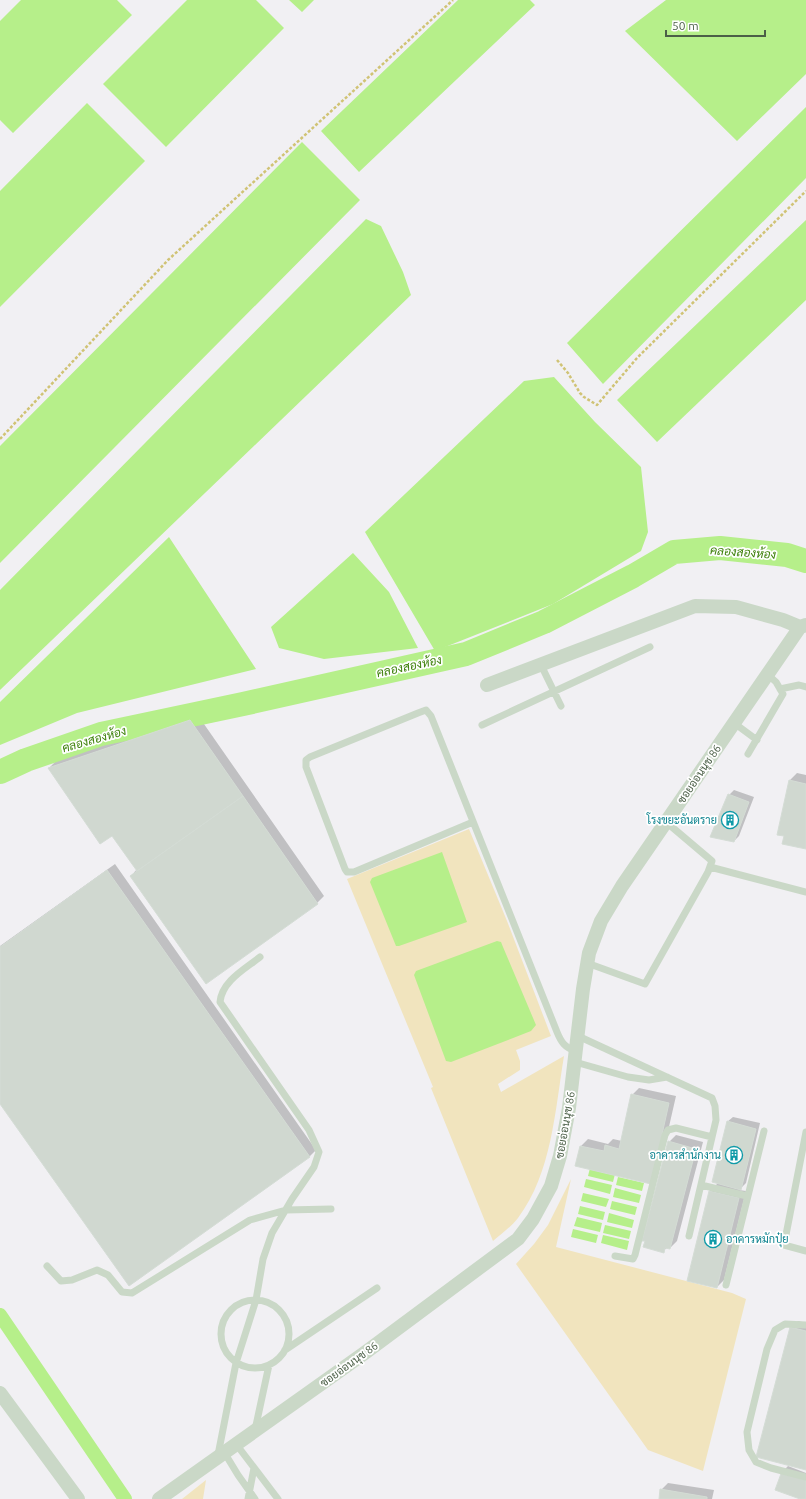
<svg xmlns="http://www.w3.org/2000/svg" width="806" height="1499" viewBox="0 0 806 1499" font-family="Ubuntu,Sarabun,sans-serif">
	<style>
		.green { fill: #f1e4be }
		.water { fill: #b6ef8a }
		.shadow { fill: #0003 }
		.lines { fill: none; stroke-linecap: round; stroke-linejoin: round }
		.canal { stroke: #b6ef8a; stroke-width: 14 }
		.river { stroke: #b6ef8a; stroke-width: 24 }
		.building { fill: #d0d8d0; stroke: #d4dcd5 }
		.path { stroke: #d0c375; stroke-width: 2.5; stroke-dasharray: 3 2; stroke-linecap: butt }
		.lane { stroke: #cad8c7; stroke-width: 7 }
		.street { stroke: #cad8c7; stroke-width: 14 }
		.labels { text-anchor: middle; dominant-baseline: central; stroke-width: 3.5; stroke-linejoin: round; paint-order: stroke }
		.street-label { font-size: 11px; fill: #4b5f47; stroke: #fff }
		.culture-label { font-size: 11px; fill: #0d838f; stroke: #fff; text-anchor: end }
		.water-label { font-size: 12px; font-style: italic; fill: #3e810b; stroke: #fff }
	</style>
	<rect width="100%" height="100%" fill="#f1f0f3"/>
	<path class="green" d="M469,829L507,921L551,1036L516,1050L520,1061V1070L498,1084L501,1092L564,1056C555,1110 552,1173 518,1218C511,1227 501,1234 493,1241L431,1088L433,1087L347,879Z
		M571,1179L556,1247L732,1293L746,1299L703,1471L648,1450L516,1264L534,1244L548,1225Z
		M206,1480L203,1499H182Z"/>
	<path class="water" d="M21,0H117L132,15L13,133L0,120V21Z
		M187,0H256L284,28L166,147L103,84Z
		M289,0H314L302,12Z
		M458,0H530L535,5L359,172L321,131Z
		M666,0H806V74L737,141L625,31Z
		M87,103L145,161L0,307V191Z
		M806,107V178L603,384L567,343Z
		M302,142L360,200L0,563V446Z
		M366,219L381,226L403,272L411,295L0,690V590Z
		M806,220V300L657,442L617,400Z
		M554,377L595,422L641,467L648,532L641,551L553,604L435,651L365,532L524,381Z
		M169,537L256,669L77,713L0,745V702Z
		M353,553L389,592L418,648L324,659L279,648L271,627Z
		M442,852L467,922L399,946H396L370,882L372,878Z
		M497,941L501,942L503,947L536,1025L531,1031L451,1062L446,1061L414,975L416,971Z
		M590,1168L615,1174L613,1182L588,1176Z
		M618,1177L644,1183L642,1191L616,1185Z
		M586,1179L612,1185L610,1194L584,1187Z
		M615,1188L641,1195L639,1203L613,1197Z
		M583,1193L609,1199L606,1207L581,1201Z
		M612,1201L637,1207L635,1215L610,1209Z
		M580,1206L605,1212L603,1220L578,1214Z
		M609,1213L634,1220L632,1228L607,1222Z
		M577,1217L602,1223L600,1232L574,1226Z
		M605,1225L631,1231L629,1239L603,1233Z
		M573,1229L598,1235L596,1243L571,1237Z
		M603,1235L629,1241L627,1250L601,1243Z"/>
	<path class="shadow" d="M197,714L324,896L317,903L131,876L137,869L113,834L49,768L56,761Z
		M797,773L806,775V848L785,835L790,780Z
		M734,790L754,797L739,836L734,841L729,795Z
		M115,864L316,1150L309,1157L0,1102V946Z
		M639,1088L676,1096L658,1175L581,1146L588,1139L608,1144L613,1139L622,1141L632,1095Z
		M733,1117L760,1123L746,1183L739,1190L746,1191L724,1280L717,1287L710,1191L718,1183L727,1122Z
		M676,1135L703,1142L677,1241L670,1248L668,1247L663,1251L669,1142Z
		M798,1321L806,1323V1469L791,1328Z
		M788,1466L806,1473V1499H803L783,1471Z
		M668,1483L714,1490L712,1499H660L661,1490Z"/>
	<g class="lines">
		<path class="canal" d="M0,1315L125,1499"/>
		<path class="river" d="M0,772L26,760L101,734L243,704L466,654L544,622L633,576L674,552L720,548L787,555L806,561"/>
	</g>
	<path class="building" d="M190,720L243,796L137,871L112,836L100,844L48,768Z
		M789,780L806,784V849L782,844L784,836L777,835Z
		M728,794L749,802L734,842L710,837Z
		M243,796L318,904L206,984L130,876Z
		M107,870L310,1157L129,1286L0,1104V947Z
		M631,1094L669,1103L651,1184L575,1166L580,1146L604,1151L605,1145L619,1149Z
		M727,1121L756,1129L741,1190L712,1182Z
		M668,1141L696,1149L670,1249L665,1248L664,1253L643,1247L645,1241H642Z
		M709,1191L739,1198L717,1288L687,1281Z
		M790,1327L806,1331V1470L756,1457Z
		M782,1471L806,1480V1499H800L775,1490Z
		M660,1489L707,1497V1499H659Z"/>
	<g class="lines">
		<path class="path" d="M557,360L568,373L580,393L584,397L597,405L637,358L806,191
			M0,439L168,260L453,0"/>
		<path class="lane" d="M541,665L561,706
			M780,689L799,685L806,687
			M734,723L757,740
			M482,725L650,647
			M748,754L783,694L776,682L767,674
			M473,822L354,872H347L345,869L306,767V760L310,757L418,713L426,710L431,716L557,1032C561,1042 565,1048 576,1051
			M710,867L806,892
			M587,963L645,984L708,872L712,861L666,822
			M578,1036L712,1098L715,1106L716,1120L689,1236
			M575,1062L628,1077L649,1080L667,1077
			M806,1132L784,1245L806,1251
			M701,1185L747,1196
			M615,1256L633,1259L635,1255L665,1135L668,1130L676,1128L712,1137
			M47,1266L61,1281L72,1280L97,1270L108,1275L122,1292L132,1293L250,1220L286,1210L331,1209
			M726,1285L764,1131
			M221 1334a34 34 0 1 1 68 0a34 34 0 1 1-68 0Z
			M806,1325L785,1324L775,1330L767,1349L747,1432L749,1450L756,1462L771,1468L806,1477
			M285,1350L377,1288
			M255,1430L269,1365
			M236,1444L278,1499
			M224,1452L238,1475L255,1499
			M218,1455L236,1363L256,1300L263,1259L272,1233L292,1199L314,1167L319,1152L309,1130L220,1002C222,981 245,969 260,957
			M248,1499L254,1468"/>
		<path class="street" d="M487,685L695,606L736,607L783,620L800,627
			M0,1393L78,1499
			M159,1499L366,1352L518,1239L533,1219L551,1186L560,1156L569,1108L583,989L589,953L601,921L622,886L800,627L806,625"/>
	</g>
	<defs>
		<g id="building-ring" transform="scale(0.9)"><circle r="9.5" fill="#fff" stroke="#0f9aa8" stroke-width="1.5"/><path d="M-4-6H4V6H1V3H-1V6H-4ZM-2.5-4.3h1.7v1.8h-1.7ZM.8-4.3h1.7v1.8H.8ZM-2.5-1h1.7V.8h-1.7ZM.8-1h1.7V.8H.8Z" fill="#0f9aa8"/></g>
	</defs>
	<g fill-rule="evenodd">
		<use href="#building-ring" x="730" y="820"/>
		<use href="#building-ring" x="734" y="1155"/>
		<use href="#building-ring" x="713" y="1239"/>
	</g>
	<g class="labels">
		<g class="street-label">
			<text transform="translate(699 774) rotate(-56)">ซอยอ่อนนุช 86</text>
			<text transform="translate(565 1125) rotate(-80)">ซอยอ่อนนุช 86</text>
			<text transform="translate(349 1364) rotate(-36)">ซอยอ่อนนุช 86</text>
		</g>
		<g class="culture-label">
			<text x="717" y="820">โรงขยะอันตราย</text>
			<text x="721" y="1155">อาคารสำนักงาน</text>
			<text x="726" y="1239" text-anchor="start">อาคารหมักปุ๋ย</text>
		</g>
		<g class="water-label">
			<text transform="translate(743 552) rotate(4)">คลองสองห้อง</text>
			<text transform="translate(409 666) rotate(-12)">คลองสองห้อง</text>
			<text transform="translate(94 739) rotate(-16)">คลองสองห้อง</text>
		</g>
	</g>
	<path d="M666 30v6h99v-6" fill="none" stroke="#4b5f47" stroke-width="2"/>
	<text x="672" y="30" font-size="12" fill="#4b5f47" stroke="#ffffff" stroke-width="3" paint-order="stroke">50 m</text>
</svg>
